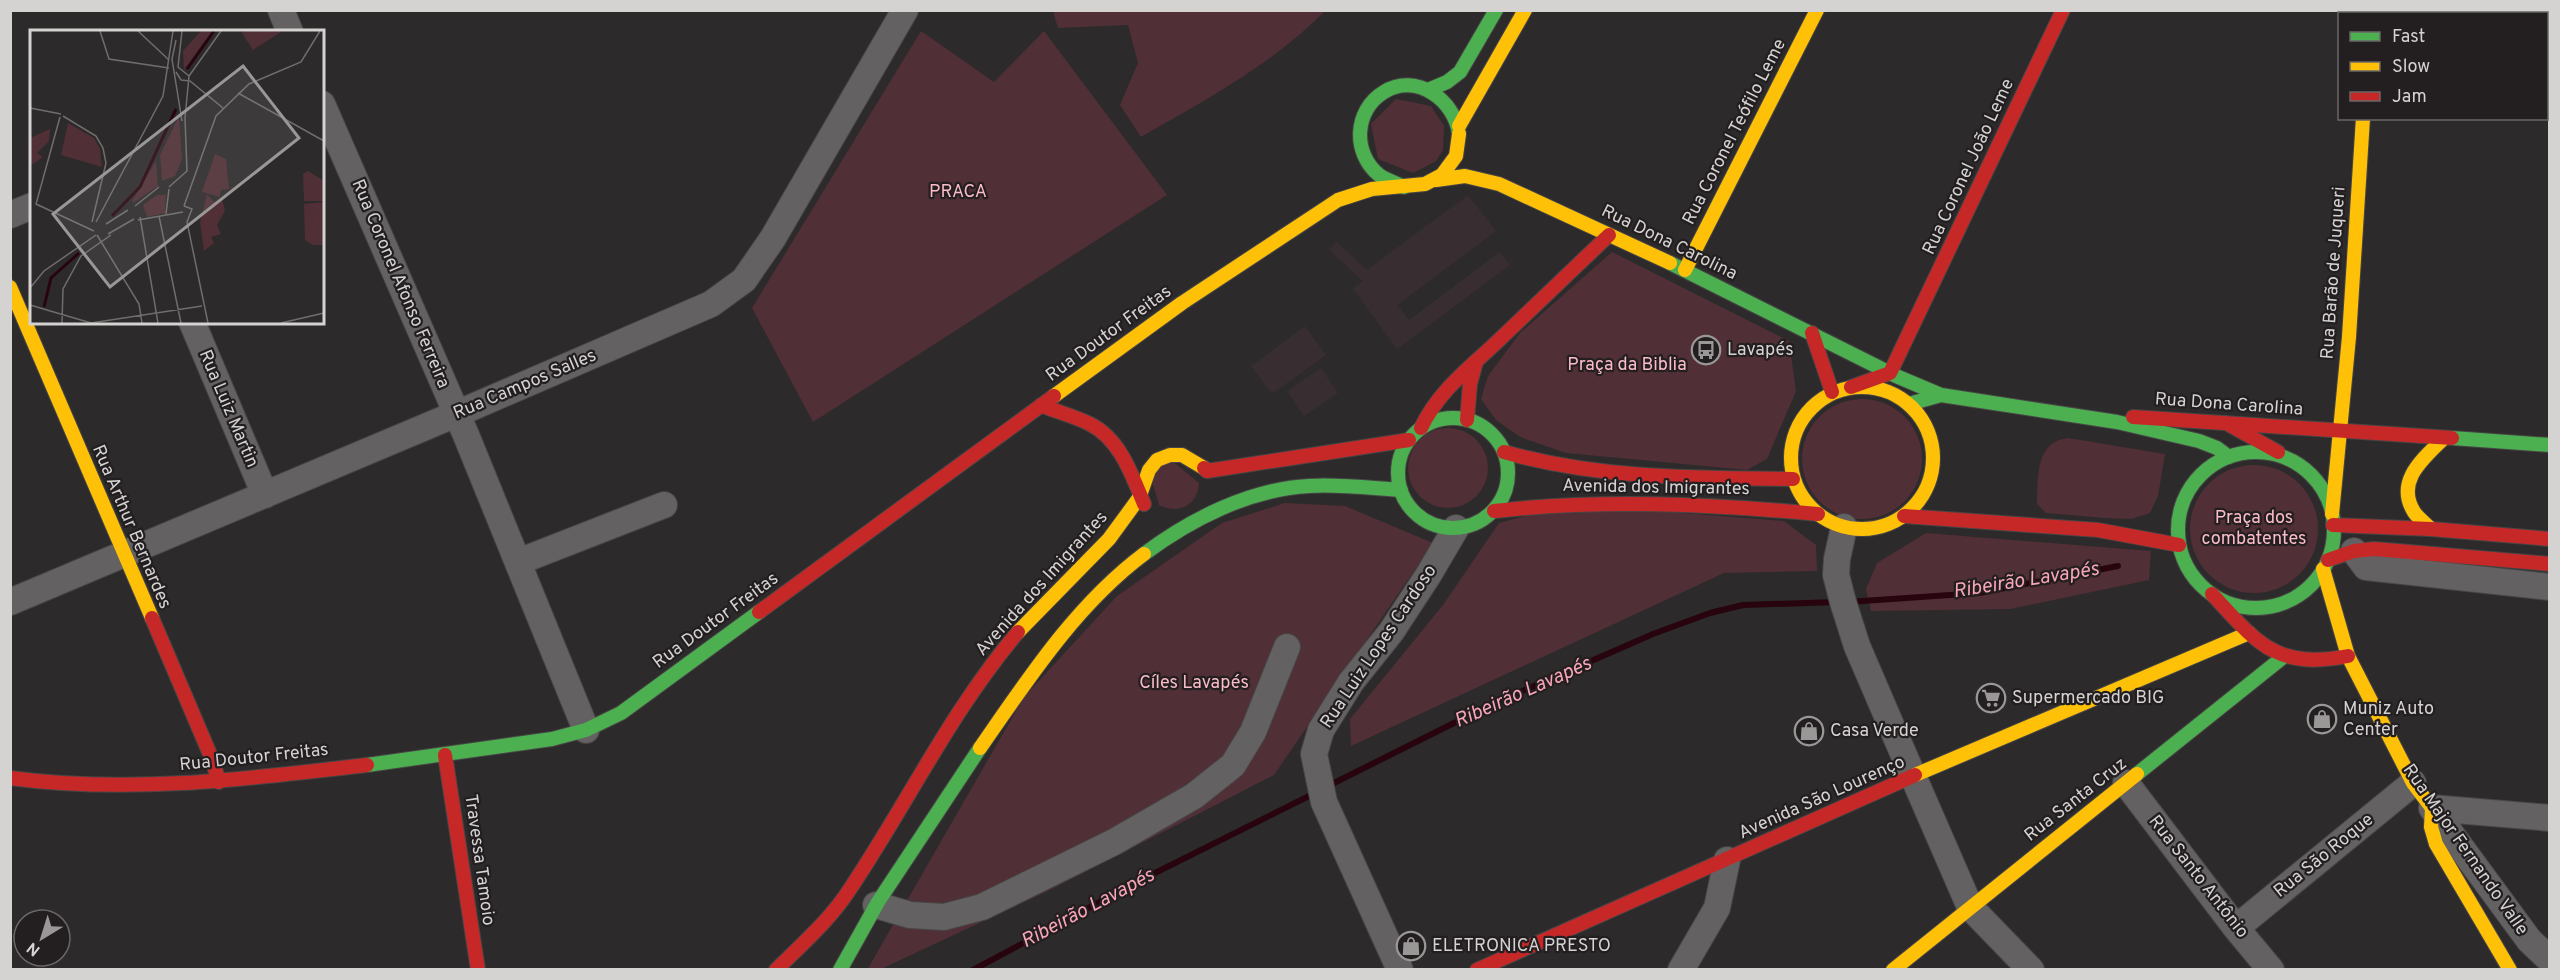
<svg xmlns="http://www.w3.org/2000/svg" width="2560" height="980" viewBox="0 0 2560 980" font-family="Overpass,sans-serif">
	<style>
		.built { fill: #382e31 }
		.green { fill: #512f37 }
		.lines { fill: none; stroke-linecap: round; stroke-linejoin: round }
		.stream { stroke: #28040f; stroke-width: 6 }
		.street-casing { stroke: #474545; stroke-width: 28 }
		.fast-casing { stroke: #474545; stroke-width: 16 }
		.slow-casing { stroke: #474545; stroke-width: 16 }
		.jam-casing { stroke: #474545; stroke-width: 16 }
		.street { stroke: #636161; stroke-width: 26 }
		.fast { stroke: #4caf50; stroke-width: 14 }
		.slow { stroke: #ffc107; stroke-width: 14 }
		.jam { stroke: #c62828; stroke-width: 14 }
		.labels { text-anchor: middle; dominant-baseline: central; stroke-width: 4.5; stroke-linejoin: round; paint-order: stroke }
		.street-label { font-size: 18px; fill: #d5d2d2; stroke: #231f20 }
		.park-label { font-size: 18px; fill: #fcbbc9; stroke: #231f20 }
		.poi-label { font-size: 18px; fill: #d5d2d2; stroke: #231f20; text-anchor: start }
		.water-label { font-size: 20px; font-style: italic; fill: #f9a5b8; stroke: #231f20 }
		.inset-river { fill: none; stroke: #28040f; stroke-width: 3 }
		.inset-road { fill: none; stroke: #706d6d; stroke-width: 1.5 }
		.view { fill: #9a9797; fill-opacity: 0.15; stroke: #9a9797; stroke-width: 3 }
		.inset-edge { fill: none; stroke: #d5d2d2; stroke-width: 3 }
	</style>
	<rect width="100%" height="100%" fill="#2c2a2a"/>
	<path class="built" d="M1468,195L1496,231L1397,305L1409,320L1500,252L1510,265L1397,349L1353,289L1363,281L1329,250L1337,242L1367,270Z
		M1305,326L1326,355L1272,394L1251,366Z
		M1321,368L1338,393L1304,416L1287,391Z"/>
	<path class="green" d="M1053,11V10L1325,11C1273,64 1205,100 1141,137L1120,105L1138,63L1128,25L1058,28Z
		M921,31L994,82L1044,31L1167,195L813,422L752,308Z
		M1396,99L1431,106L1444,126L1443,150L1436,161L1413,173L1378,159L1371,124Z
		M1612,252L1789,341L1796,391L1767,459L1747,470L1566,453L1520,437L1496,420L1481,399L1488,376L1520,333Z
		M1802 459a60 60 0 1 1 120 0a60 60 0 1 1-120 0Z
		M1408 468a40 40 0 1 1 80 0a40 40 0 1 1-80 0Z
		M2068,438L2165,454L2158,496L2150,513L2131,519L2105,518L2046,513L2037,504C2038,478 2035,441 2068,438Z
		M1170,459L1199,483C1198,505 1179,515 1159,505L1150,474Z
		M2190 529a64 64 0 1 1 128 0a64 64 0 1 1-128 0Z
		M1285,503L1345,506L1433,543L1274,775L1048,891L881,969L867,970L1024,697L1117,596L1222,523Z
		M1571,504L1784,521L1816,545L1817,571L1724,573L1351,746L1350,719L1443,605L1499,523Z
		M1926,533L2151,551L2149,580L2010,609L1871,611L1866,589L1877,563Z"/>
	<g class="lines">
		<path class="stream" d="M1848,602L1979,593L2118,566
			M1326,787L1486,707L1653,634L1710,613L1743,605L1838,602
			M973,970L1135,883L1315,793"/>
		<g class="street-casing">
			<path id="street" d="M281,10L290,32
				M322,104L466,435L586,730
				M10,215L32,206
				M192,322L265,495
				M1844,527L1837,559L1836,575L1843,602L1857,646L1903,753L1970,907L2031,970
				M2354,551L2366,567L2550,587
				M518,562L664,505
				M10,602L475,406L711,304L744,280L773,238L905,10
				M2126,783L2236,928L2271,970
				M2432,808L2529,940L2550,960
				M2432,808L2550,818
				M876,905L910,915L944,917L982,907L1114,842L1194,796L1233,765L1253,732L1287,647
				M2236,928L2413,783
				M1400,970L1324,802L1314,754L1321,730L1351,682L1391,632L1429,574L1456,528
				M1681,970L1717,908L1727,860"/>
		</g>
		<g class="fast-casing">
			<path id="fast" d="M1428,90L1447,82L1460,72L1496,10
				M1404,187C1396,183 1386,180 1379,175C1352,153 1354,110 1384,92C1416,72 1455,100 1459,134
				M1670,263L1896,376L1941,395
				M1909,404L1941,395L2117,422L2199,441L2217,448L2229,457
				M1398 473a55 55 0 1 1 110 0a55 55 0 1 1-110 0Z
				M2452,438L2550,445
				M2178 530a78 78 0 1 1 156 0a78 78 0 1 1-156 0Z
				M1144,554C1191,519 1250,489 1309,486C1339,484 1370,488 1401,490
				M367,765L552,739L586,730L621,713L759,612
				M2137,774L2282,658
				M840,970L878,902L980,748"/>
		</g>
		<g class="slow-casing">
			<path id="slow" d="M2370,14L2371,10
				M1459,126L1525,10
				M1436,180L1465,176L1499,184L1670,263
				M1685,270L1817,10
				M10,287L152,618
				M1791 458a71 71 0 1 1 142 0a71 71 0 1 1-142 0Z
				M1054,396L1182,303L1338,200L1372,189L1425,184L1442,175L1456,156L1459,134
				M2332,514L2349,337L2363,118
				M2431,529C2426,524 2418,518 2414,512C2395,481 2423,459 2443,439
				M2323,569L2348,656L2413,783L2432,808L2431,827L2436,844L2510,970
				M1018,632L1109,539L1139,498L1149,470L1157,460L1170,455H1182L1204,468
				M980,748C1028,679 1076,605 1144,554
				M1915,775L2249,633
				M1893,970L2137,774"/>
		</g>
		<g class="jam-casing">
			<path id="jam" d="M1812,333L1832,392
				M1851,387L1890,373L2063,10
				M1041,405C1057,412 1074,416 1090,424C1120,439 1132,475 1144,504
				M2133,417L2452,438
				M1467,420L1470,384L1476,362
				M2226,423L2278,452
				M1421,428C1439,390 1470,368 1499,340C1536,305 1572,270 1609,235
				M1504,452C1599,479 1695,478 1793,479
				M1204,468L1207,471L1409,440
				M1494,511C1603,499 1710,504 1818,514
				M1904,516L2098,530L2179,545
				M2333,525L2431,529L2550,539
				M2328,560L2354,551L2374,549L2550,564
				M2212,594C2257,643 2276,670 2348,656
				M759,612L1054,396
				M152,618L212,759L219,782
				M445,755L478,970
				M10,778C129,794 248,779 367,765
				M776,970C802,944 830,920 850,889C907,804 951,711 1018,632
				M1477,970L1915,775"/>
		</g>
		<use href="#street" class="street"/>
		<use href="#fast" class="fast"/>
		<use href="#slow" class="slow"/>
		<use href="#jam" class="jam"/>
	</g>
	<defs>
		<g id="bus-ring" transform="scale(1.5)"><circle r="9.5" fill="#231f20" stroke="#9a9797" stroke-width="1.5"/><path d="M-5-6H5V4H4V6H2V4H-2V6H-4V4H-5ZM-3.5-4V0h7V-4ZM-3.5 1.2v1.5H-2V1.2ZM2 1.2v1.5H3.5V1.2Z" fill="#9a9797"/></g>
		<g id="supermarket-ring" transform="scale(1.5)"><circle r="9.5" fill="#231f20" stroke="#9a9797" stroke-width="1.5"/><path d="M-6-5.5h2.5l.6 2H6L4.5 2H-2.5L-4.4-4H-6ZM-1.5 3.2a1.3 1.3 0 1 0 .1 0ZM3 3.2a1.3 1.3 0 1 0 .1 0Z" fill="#9a9797"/></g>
		<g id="shop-ring" transform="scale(1.5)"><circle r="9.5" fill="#231f20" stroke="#9a9797" stroke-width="1.5"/><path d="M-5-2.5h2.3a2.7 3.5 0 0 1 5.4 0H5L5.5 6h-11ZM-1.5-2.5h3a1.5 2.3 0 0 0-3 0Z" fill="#9a9797"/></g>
	</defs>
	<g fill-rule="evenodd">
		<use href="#bus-ring" x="1706" y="350"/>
		<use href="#supermarket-ring" x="1991" y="698"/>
		<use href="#shop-ring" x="2322" y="719"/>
		<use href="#shop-ring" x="1809" y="731"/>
		<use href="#shop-ring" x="1411" y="946"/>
	</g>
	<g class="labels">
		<g class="street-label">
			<text transform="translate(1735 132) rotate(-63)">Rua Coronel Teófilo Leme</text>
			<text transform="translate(1969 167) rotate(-65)">Rua Coronel João Leme</text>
			<text transform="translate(1669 243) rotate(26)">Rua Dona Carolina</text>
			<text transform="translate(2334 273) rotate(-86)">Rua Barão de Juqueri</text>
			<text transform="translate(400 284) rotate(67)">Rua Coronel Afonso Ferreira</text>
			<text transform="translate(1109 334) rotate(-36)">Rua Doutor Freitas</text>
			<text transform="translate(525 385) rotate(-23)">Rua Campos Salles</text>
			<text transform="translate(2229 405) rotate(4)">Rua Dona Carolina</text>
			<text transform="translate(228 409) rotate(67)">Rua Luiz Martin</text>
			<text transform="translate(1656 488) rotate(1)">Avenida dos Imigrantes</text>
			<text transform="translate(131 527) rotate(67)">Rua Arthur Bernardes</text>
			<text transform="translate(1042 584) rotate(-48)">Avenida dos Imigrantes</text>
			<text transform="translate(716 621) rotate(-36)">Rua Doutor Freitas</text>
			<text transform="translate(1379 647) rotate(-56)">Rua Luiz Lopes Cardoso</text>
			<text transform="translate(254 758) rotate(-6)">Rua Doutor Freitas</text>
			<text transform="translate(1822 798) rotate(-24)">Avenida São Lourenço</text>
			<text transform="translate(2076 800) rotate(-38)">Rua Santa Cruz</text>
			<text transform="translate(2465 850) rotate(55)">Rua Major Fernando Valle</text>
			<text transform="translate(2324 856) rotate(-39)">Rua São Roque</text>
			<text transform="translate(479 860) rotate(82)">Travessa Tamoio</text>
			<text transform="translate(2198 877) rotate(52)">Rua Santo Antônio</text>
		</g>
		<g class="park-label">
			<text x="958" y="192">PRACA</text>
			<text x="1627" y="365">Praça da Biblia</text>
			<text x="2254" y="518">Praça dos<tspan x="2254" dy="21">combatentes</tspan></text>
			<text x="1194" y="683">Cíles Lavapés</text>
		</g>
		<g class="poi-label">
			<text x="1727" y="350">Lavapés</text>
			<text x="2012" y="698">Supermercado BIG</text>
			<text x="2343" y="709">Muniz Auto<tspan x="2343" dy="21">Center</tspan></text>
			<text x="1830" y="731">Casa Verde</text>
			<text x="1432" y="946">ELETRONICA PRESTO</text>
		</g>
		<g class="water-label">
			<text transform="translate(2026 581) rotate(-9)">Ribeirão Lavapés</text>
			<text transform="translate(1523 693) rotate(-24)">Ribeirão Lavapés</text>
			<text transform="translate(1088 909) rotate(-28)">Ribeirão Lavapés</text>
		</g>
	</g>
	<g transform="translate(30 30)">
		<rect width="294" height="294" fill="#2c2a2a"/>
		<path d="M171,1H182L154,40L153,21ZM215,1H250L251,2L223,20L212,3ZM149,86L152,129L145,146L132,151L130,125ZM38,93L64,108L70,119L72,137L31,125ZM20,99L19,111L7,123L13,127L0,136V108ZM185,124L196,129L199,159L191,160L190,167L172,162ZM126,131L128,156L103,173L102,171ZM278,141L294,151V171H274L273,144ZM177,164L184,172L192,169L195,181L187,195L191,204L181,207L184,213L174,221L170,192ZM127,165H136L135,183L117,187L113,175ZM294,172V215H283L275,210L274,174Z" fill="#512f37"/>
		<path class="inset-river" d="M157,39L184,1M82,186L110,157L146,79M14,277L21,248L49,223"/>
		<path class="inset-road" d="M70,1L79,29L139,38M108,1L139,30M146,10L142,29L152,91M146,42L151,50L160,51L193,78M159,46L191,1M208,63L294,111M0,78L31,84M33,86L66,106L73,118L76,133L62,192M30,87L6,174L64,201M139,157L157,141L155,88L159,46L148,37L152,1M105,176L129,157M154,176L186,86L219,54L271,32L290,1M154,176L162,179L157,192L178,293M136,184L139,159M129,186L151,293M110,187L128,293M108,190L153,182M66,192L133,66L143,1M76,194L98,180M78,204L104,189M67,205L109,274L112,293M0,258L14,241L66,205M0,275L61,293L172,276M32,293L33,259L51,226L81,205M251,293L294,283"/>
		<path class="view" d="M213,36L269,108L80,257L23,184Z"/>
		<rect width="294" height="294" class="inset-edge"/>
	</g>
	<rect width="2560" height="980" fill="none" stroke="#d5d2d2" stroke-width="24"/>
	<rect x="2338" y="12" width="210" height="108" fill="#231f20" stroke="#6a6767" stroke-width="1.5"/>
	<rect x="2350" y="32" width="30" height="9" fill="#4caf50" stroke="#6a6767" stroke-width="1.5"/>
	<text x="2392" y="42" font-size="18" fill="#d5d2d2">Fast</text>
	<rect x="2350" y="62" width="30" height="9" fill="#ffc107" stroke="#6a6767" stroke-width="1.5"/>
	<text x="2392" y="72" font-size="18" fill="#d5d2d2">Slow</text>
	<rect x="2350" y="92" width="30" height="9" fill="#c62828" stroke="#6a6767" stroke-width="1.5"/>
	<text x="2392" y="102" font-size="18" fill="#d5d2d2">Jam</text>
	<g transform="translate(42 938) rotate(218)"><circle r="28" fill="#231f20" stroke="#6a6767" stroke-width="1.5"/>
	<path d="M0-4.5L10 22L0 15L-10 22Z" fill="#9a9797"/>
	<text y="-9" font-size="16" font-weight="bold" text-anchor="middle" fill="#d5d2d2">N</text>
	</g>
</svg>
